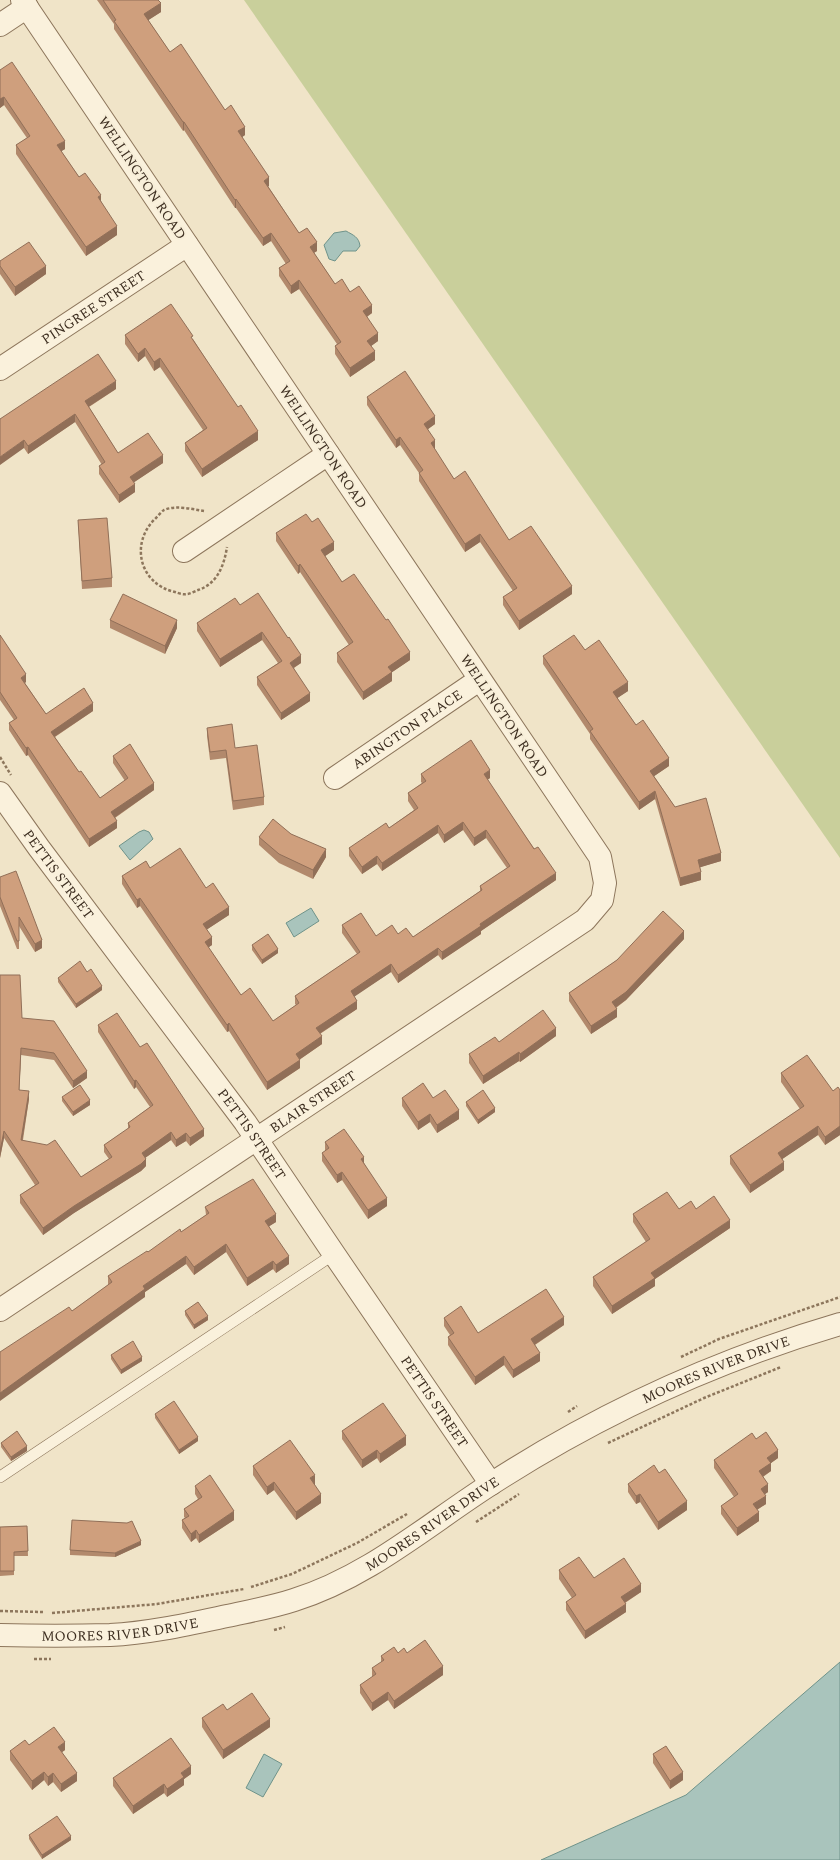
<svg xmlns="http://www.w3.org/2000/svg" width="840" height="1860" viewBox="0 0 840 1860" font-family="Spectral,serif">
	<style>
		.green { fill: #c9cf9b }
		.water { fill: #a9c4bc; stroke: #6f938a }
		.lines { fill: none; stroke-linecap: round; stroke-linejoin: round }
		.service-casing { stroke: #8d765c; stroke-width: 12 }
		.minor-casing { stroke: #8d765c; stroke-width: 24 }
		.path { stroke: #8d765c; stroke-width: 2.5; stroke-dasharray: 3 2; stroke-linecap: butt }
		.service { stroke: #faf1dc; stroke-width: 11 }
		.minor { stroke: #faf1dc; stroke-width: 22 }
		.wall { fill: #b2896c }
		.shaded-wall { fill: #916f58 }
		.building { fill: #cf9f7d; stroke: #916f58 }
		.labels { text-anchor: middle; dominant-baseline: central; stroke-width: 4; stroke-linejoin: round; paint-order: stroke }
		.street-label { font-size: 14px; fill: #3d2e20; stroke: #f7eed8 }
	</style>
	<rect width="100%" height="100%" fill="#f0e4c8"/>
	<path class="green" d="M244,0H840V858Z"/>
	<path class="water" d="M346,231C353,235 359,237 360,246L356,251H343L335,261L329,259L324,245L334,233Z
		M144,830L149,832L153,839L130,860L119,846L139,832Z
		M311,908L319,921L294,937L286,923Z
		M840,1662V1860H541L686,1795Z
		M264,1754L282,1764L263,1797L246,1788Z"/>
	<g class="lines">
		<g class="service-casing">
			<path id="service" d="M0,1477L334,1254"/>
		</g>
		<g class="minor-casing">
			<g id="minor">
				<path d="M0,25L27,7"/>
				<path id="s1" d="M0,369L187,245"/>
				<path d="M184,551L328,454"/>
				<path id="s2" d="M335,778L479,680"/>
				<path id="s3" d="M0,793L39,848L245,1122L334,1254L491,1484"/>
				<path id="s4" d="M0,1310L585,920L602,900L605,883L600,857L22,0"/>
				<path id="s5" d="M0,1635C37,1636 73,1636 110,1635C149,1633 189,1624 227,1616C250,1611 273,1607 294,1600C368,1577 427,1525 491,1484C599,1414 717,1360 840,1324"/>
			</g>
		</g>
		<path class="path" d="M204,511C191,509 176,505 164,510C161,512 158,516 155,519C130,543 139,584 175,592C178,593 183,595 187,594C190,594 195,591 198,590C217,584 224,566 227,547
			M0,757L11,775
			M681,1357L719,1339L840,1297
			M568,1412L577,1406
			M608,1443L704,1398L781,1367
			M476,1522L519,1494
			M251,1587L292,1574L357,1543L407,1514
			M0,1611L43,1612
			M52,1613L157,1604L244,1589
			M274,1630L285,1627
			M34,1659H51"/>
		<use href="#service" class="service"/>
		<use href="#minor" class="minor"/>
	</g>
	<path class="wall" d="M97,0H158L161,12L148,20L170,52L225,110L245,135L242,137L269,186H268L299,233L317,251L314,253L335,284L350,292L372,313L367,317L378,341L371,346L375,360L350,377L335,354V346L337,344L299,289L291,294L279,276V268L286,264L271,241L263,246L236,208H235L184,130L183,131L114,29V24Z
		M0,70L65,149L61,151L79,177L101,201L117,235L86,256L16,154V145L27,138L4,105L0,108Z
		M0,261L46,274L15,296L0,274Z
		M125,335L193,339L258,440L202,477L185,451V443L203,430L160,367L154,371L145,356L138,362L125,344Z
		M116,389L89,407L118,453L163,463L134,482L135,492L119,503L99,474V466L102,465L75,422L28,454L24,448L0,419Z
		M367,397L435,424L428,429L435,448L434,449L454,479L509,540L572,594L519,630L503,605V597L513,591L480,542L465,552L419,481V473L400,445L396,448L367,405Z
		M78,520L112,578V587L82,589Z
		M312,522L334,550L325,556L342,582L410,660L392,672V681L363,700L337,662V653L349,645L300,572L298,574L276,541V533Z
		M240,605L301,663L294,668L310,701L281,720L257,685V677L278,663L262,640L220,667L197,631V623Z
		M110,620L177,628L165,654L110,628Z
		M0,635L26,682L25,683L46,714L93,711L55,737L79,772L100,798L125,781L113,763V756L154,790L115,818L117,828L89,847L28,755L26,756L9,730V723L14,720L0,700Z
		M585,650L628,691L617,698L636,725L669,766L654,776L675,807L721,861L700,867L701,880L680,886L655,799L639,810L590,739V734L543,664V656Z
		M207,728L235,748L264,797V805L233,810L226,758L210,760L207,736Z
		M421,774L490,778L487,780L556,880L481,931V934L442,960L438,955L398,983L391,972L354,996L357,1009L320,1034L322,1044L299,1060L300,1068L267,1090L229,1031L227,1032L140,906L137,908L122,884V876L150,868L206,888L229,915L206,930L212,945L208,947L241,995L273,1021L296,1005L295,1004V996L357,954L342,933V925L376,936L398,934L413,937L480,891V886L507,868L486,838L474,846L463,830L444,843L438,833L382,871L377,864L362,874L349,856V848L389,828L414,810L408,801V793L422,783L421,782Z
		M291,834L326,857L313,879L279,863L259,845V837Z
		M0,877L42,948L35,952L19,926V949H17L0,906Z
		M684,939L626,1000L616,1008L617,1017L591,1034L569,1001V993L617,960Z
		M252,945L278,953L262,964L252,950Z
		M87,972L102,990L76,1008L58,982V978Z
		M0,975L22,1018L87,1078L73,1088L54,1060L21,1055L19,1090L29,1099L23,1140L81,1177L109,1159L104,1152V1145L128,1129V1123L150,1107L136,1087L134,1089L98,1032V1025L140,1047L204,1136L190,1146L186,1141L176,1147L171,1140L145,1158L146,1166L141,1171L74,1213L43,1235L20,1203V1195L35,1185L4,1138L0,1158Z
		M556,1036L520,1062L519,1061L483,1084L469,1063V1054L499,1042Z
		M781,1073L833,1091L840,1090V1135L825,1145L818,1135L782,1159L784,1170L750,1193L730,1164V1156L800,1109L781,1082Z
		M62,1097L90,1105L73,1116L62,1101Z
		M402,1098H433L459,1119L437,1133L430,1122L418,1130L402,1106Z
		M466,1102L495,1112L478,1124L466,1106Z
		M325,1142L364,1163L387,1206L368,1219L342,1180L337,1183L322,1161V1153L325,1151Z
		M205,1207L276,1222L269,1226L289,1264L276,1273L273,1269L247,1286L226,1252L194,1275L186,1264L145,1292V1297L72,1311L108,1285V1276L181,1232L206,1215Z
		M679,1209H696L730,1228L655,1279V1286L612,1314L593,1286V1277L646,1242L633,1222V1214Z
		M185,1311L208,1320L194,1329L185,1315Z
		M444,1318L478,1333L564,1325L535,1345L540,1361L513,1378L504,1365L475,1385L448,1345V1337L450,1335L444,1326Z
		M111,1355L142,1361L121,1374L111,1359Z
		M155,1414L198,1441L179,1454L155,1418Z
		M342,1431L406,1445L380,1463L377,1458L362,1468L342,1439Z
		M756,1439L778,1458L771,1463V1471L763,1477L768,1492L765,1494L766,1504L757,1510L759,1521L737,1536L721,1514V1506L734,1497L714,1468V1460Z
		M1,1443L27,1451L11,1461L1,1447Z
		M253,1466L315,1484H314L321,1503L296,1520L274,1490L267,1495L253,1475Z
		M659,1473L687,1510L658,1530L640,1502L636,1504L628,1492V1484Z
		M195,1486L234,1520L199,1543L196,1538L191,1542L182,1528V1520L185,1518L184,1517V1509L198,1499L195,1494Z
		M27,1526L28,1556H14V1575L0,1576V1527Z
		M141,1545L115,1557L70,1555V1550Z
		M559,1570L594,1578L641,1592L625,1603L626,1612L585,1639L566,1610V1602L572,1598L559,1579Z
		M398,1653L443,1675L394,1709L388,1700L372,1711L360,1693V1685L372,1677V1668L381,1663V1656Z
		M227,1710L270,1727L223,1759L202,1727V1718Z
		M29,1745L65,1750L62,1752L77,1781L61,1792L53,1782L48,1786L44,1780L32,1790L10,1760V1751Z
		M653,1754L683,1780L670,1789L653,1763Z
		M191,1774L184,1779V1785L167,1797L164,1793L133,1814L113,1786V1778Z
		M29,1835L71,1840L42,1859L29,1839Z"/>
	<path class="shaded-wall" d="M161,3V12L144,23V14Z
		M4,97V105L0,108V99Z
		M183,122H184V130L183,131Z
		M245,127V135L238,140V131Z
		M65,141V149L57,154V145Z
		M269,177V186L264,189V181Z
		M101,195V203L98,197Z
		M236,199V208H235V200Z
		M117,226V235L86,256V247Z
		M271,233V241L263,246V238Z
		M317,242V251L310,255V247Z
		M46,266V274L15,296V287Z
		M299,280V289L291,294V286Z
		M372,305V313L363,319V311Z
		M378,333V341L367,349V341Z
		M145,348V356L138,362V354Z
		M375,351V360L350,377V368Z
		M160,358V367L154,371V362Z
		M116,381V389L85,409V401Z
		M75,414V422L28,454V446Z
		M435,416V424L424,432V424Z
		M258,431V440L202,477V469Z
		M400,437V445L396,448V440Z
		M24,440V448L0,465V457Z
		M435,440V448L431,451V443Z
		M163,455V463L130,485V477Z
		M135,484V492L119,503V495Z
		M480,534V542L465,552V544Z
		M334,542V550L321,559V550Z
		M300,564V572L298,574V566Z
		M572,586V594L519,630V621Z
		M177,620V628L165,654V646Z
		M262,632V640L220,667V659Z
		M410,652V660L388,675V667Z
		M301,655V663L290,670V663Z
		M392,672V681L363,700V692Z
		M26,674V682L21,685V678Z
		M628,682V691L613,701V692Z
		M310,693V701L281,720V713Z
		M93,703V711L51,739V732Z
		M28,747V755L26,756V748Z
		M669,758V766L650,779V771Z
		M490,770V778L484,782V774Z
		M154,783V790L111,820V812Z
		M655,791V799L639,810V802Z
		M117,821V828L89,847V839Z
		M463,822V830L444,843V835Z
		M438,825V833L382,871V863Z
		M486,830V838L474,846V838Z
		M326,849V857L313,879V870Z
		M721,853V861L698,868V860Z
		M377,856V864L362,874V867Z
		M701,872V880L680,886V878Z
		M556,873V880L481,931V934L442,960V952L480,924Z
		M140,898V906L137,908V900Z
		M229,907V915L203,932V924Z
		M684,931V939L626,1000L612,1010V1002Z
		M212,937V945L205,950V942Z
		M42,940V948L35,952V944Z
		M438,948V955L398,983V975Z
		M278,949V953L262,964V960Z
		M391,964V972L351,999V991Z
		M102,986V990L76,1008V1004Z
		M357,1001V1009L316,1036V1028Z
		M617,1009V1017L591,1034V1026Z
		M229,1023V1031L227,1032V1025Z
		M556,1028V1036L520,1062V1054Z
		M322,1036V1044L296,1062V1054Z
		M21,1048V1055L19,1097V1090Z
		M519,1052V1061L483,1084V1076Z
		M300,1060V1068L267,1090V1082Z
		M87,1071V1078L73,1088V1081Z
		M136,1080V1087L134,1089V1081Z
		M29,1091V1099L21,1148V1140Z
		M90,1100V1105L73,1116V1112Z
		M495,1108V1112L478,1124V1120Z
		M459,1110V1119L437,1133V1125Z
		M430,1114V1122L418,1130V1122Z
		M818,1126V1135L778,1162V1153Z
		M840,1126V1135L825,1145V1137Z
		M204,1129V1136L190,1146V1138Z
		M4,1131V1138L0,1158V1151Z
		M171,1132V1140L142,1160V1153Z
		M186,1133V1141L176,1147V1140Z
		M364,1157V1165L361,1159Z
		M146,1159V1166L141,1171L74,1213L43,1235V1228L74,1206Z
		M784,1162V1170L750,1193V1185Z
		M342,1172V1180L337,1183V1175Z
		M387,1198V1206L368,1219V1210Z
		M276,1214V1222L265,1229V1221Z
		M730,1220V1228L655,1279V1286L612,1314V1306L651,1273Z
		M226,1244V1252L194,1275V1267Z
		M186,1256V1264L145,1292V1297L0,1401V1393L143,1286Z
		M289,1256V1264L276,1273V1265Z
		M273,1261V1269L247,1286V1278Z
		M208,1316V1320L194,1329V1325Z
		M564,1317V1325L531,1347V1339Z
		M540,1353V1361L513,1378V1370Z
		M504,1356V1365L475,1385V1377Z
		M142,1357V1361L121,1374V1370Z
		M406,1436V1445L380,1463V1454Z
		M198,1437V1441L179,1454V1450Z
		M27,1446V1451L11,1461V1457Z
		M377,1450V1458L362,1468V1460Z
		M778,1450V1458L771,1463V1471L759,1479V1471L767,1458Z
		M315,1475V1484L310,1487V1478Z
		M274,1482V1490L267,1495V1487Z
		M768,1484V1492L761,1497V1489Z
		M321,1494V1503L296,1520V1512Z
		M640,1494V1502L636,1504V1496Z
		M766,1496V1504L753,1512V1504Z
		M687,1501V1510L658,1530V1522Z
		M234,1511V1520L199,1543V1535Z
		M759,1512V1521L737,1536V1528Z
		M196,1530V1538L191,1542V1534Z
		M141,1541V1545L115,1557V1553Z
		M641,1584V1592L621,1605V1597Z
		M626,1604V1612L585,1639V1631Z
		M443,1666V1675L394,1709V1701Z
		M388,1692V1700L372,1711V1703Z
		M270,1719V1727L223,1759V1750Z
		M65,1742V1750L58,1755V1747Z
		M191,1766V1774L184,1779V1785L167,1797V1789L181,1773Z
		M44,1772V1780L32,1790V1781Z
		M683,1772V1780L670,1789V1781Z
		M53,1773V1782L48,1786V1777Z
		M77,1773V1781L61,1792V1784Z
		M164,1784V1793L133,1814V1806Z
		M71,1836V1840L42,1859V1855Z"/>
	<path class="building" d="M103,0H158L161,3L144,14L170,52L181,44L225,110L231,105L245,127L238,131L269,177L264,181L299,233L307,228L317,242L310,247L335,284L342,279L350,292L359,286L372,305L363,311L378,333L367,341L375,351L350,368L335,346L341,342L299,280L291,286L279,268L290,261L271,233L263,238L236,199L235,200L184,122H183L114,21L116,20Z
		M12,62L65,141L57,145L79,177L85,173L101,195L98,197L117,226L86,247L16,145L30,136L4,97L0,99V70Z
		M29,242L46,266L15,287L0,266V261Z
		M171,304L193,336L191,337L238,407L241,405L258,431L202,469L185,443L207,428L160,358L154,362L145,348L138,354L125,335Z
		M98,354L116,381L85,401L118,453L148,433L163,455L130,477L135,484L119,495L99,466L105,462L75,414L28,446L24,440L0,457V419Z
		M405,371L435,416L424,424L435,440L431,443L454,479L465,471L509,540L531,526L572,586L519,621L503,597L517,588L480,534L465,544L419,473L423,470L400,437L396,440L367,397Z
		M306,514L312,522L318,518L334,542L321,550L342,582L354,574L386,620L388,619L410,652L388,667L392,672L363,692L337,653L353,642L300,564L298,566L276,533Z
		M107,518L112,578L82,581L78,520Z
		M258,593L288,638L289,637L301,655L290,663L310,693L281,713L257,677L282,661L262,632L220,659L197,623L235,598L240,605Z
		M123,594L177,620L165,646L110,620Z
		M0,635L26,674L21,678L46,714L84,688L93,703L51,732L79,772L81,771L100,798L128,778L113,756L130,744L154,783L111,812L117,821L89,839L28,747L26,748L9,723L17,718L0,692Z
		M574,635L585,650L599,640L628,682L613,692L636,725L643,720L669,758L650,771L675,807L706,798L721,853L698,860L701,872L680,878L655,791L639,802L590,731L593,729L543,656Z
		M232,724L235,748L257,745L264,797L233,801L226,750L210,752L207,728Z
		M471,740L490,770L484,774L534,849L538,847L556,873L480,924L481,926L442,952L438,948L398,975L391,964L351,991L357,1001L316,1028L322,1036L296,1054L300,1060L267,1082L229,1023L227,1025L140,898L137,900L122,876L146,861L150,868L180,848L206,888L213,883L229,907L203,924L212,937L205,942L241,995L250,988L273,1021L299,1003L295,996L360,952L342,925L361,913L376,936L392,925L398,934L406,928L413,937L482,890L480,886L510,866L486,830L474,838L463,822L444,835L438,825L382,863L377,856L362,867L349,848L386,823L389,828L418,808L408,793L426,781L421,774Z
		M273,819L291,834L326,849L313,870L279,854L259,837Z
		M16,871L42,940L35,944L19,917V941H17L0,897V877Z
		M663,911L684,931L626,992L612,1002L617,1009L591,1026L569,993L617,960Z
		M268,934L278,949L262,960L252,945Z
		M80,961L87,972L91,969L102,986L76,1004L58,978Z
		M0,975H20L22,1018L54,1021L87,1071L73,1081L54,1053L21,1048L19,1090L29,1091L21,1140L47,1145L55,1140L81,1177L112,1157L104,1145L130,1127L128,1123L153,1105L136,1080L134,1081L98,1025L117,1013L140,1047L147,1043L204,1129L190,1138L186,1133L176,1140L171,1132L142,1153L146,1159L141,1164L74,1206L43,1228L20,1195L39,1183L4,1131L0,1151Z
		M543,1010L556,1028L520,1054L519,1052L483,1076L469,1054L495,1037L499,1042Z
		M807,1055L833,1091L838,1087L840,1090V1126L825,1137L818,1126L778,1153L784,1162L750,1185L730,1156L804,1106L781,1073Z
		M423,1083L433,1098L445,1090L459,1110L437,1125L430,1114L418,1122L402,1098Z
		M80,1085L90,1100L73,1112L62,1097Z
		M483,1090L495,1108L478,1120L466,1102Z
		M344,1129L364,1157L361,1159L387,1198L368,1210L342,1172L337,1175L322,1153L329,1148L325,1142Z
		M253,1179L276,1214L265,1221L289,1256L276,1265L273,1261L247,1278L226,1244L194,1267L186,1256L143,1286L145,1289L0,1393V1352L69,1307L72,1311L112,1282L108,1276L147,1251L148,1252L180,1229L181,1232L209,1213L205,1207Z
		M667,1192L679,1209L691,1201L696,1209L714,1196L730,1220L651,1273L655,1278L612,1306L593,1277L650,1239L633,1214Z
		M546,1289L564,1317L531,1339L540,1353L513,1370L504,1356L475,1377L448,1337L454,1333L444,1318L461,1306L478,1333Z
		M198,1302L208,1316L194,1325L185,1311Z
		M133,1341L142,1357L121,1370L111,1355Z
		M174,1401L198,1437L179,1450L155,1414Z
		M383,1403L406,1436L380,1454L377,1450L362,1460L342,1431Z
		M17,1431L27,1446L11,1457L1,1443Z
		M766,1432L778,1450L767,1458L771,1463L759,1471L768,1484L761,1489L766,1496L753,1504L759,1512L737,1528L721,1506L738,1494L714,1460L752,1433L756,1439Z
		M290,1440L315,1475L310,1478L321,1494L296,1512L274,1482L267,1487L253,1466Z
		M654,1465L659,1473L665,1469L687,1501L658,1522L640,1494L636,1496L628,1484Z
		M210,1475L234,1511L199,1535L196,1530L191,1534L182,1520L189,1516L184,1509L202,1497L195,1486Z
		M72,1520L127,1523L132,1521L141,1541L115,1553L70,1550Z
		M27,1526L28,1551L14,1552V1571H0V1527Z
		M579,1557L594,1578L624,1558L641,1584L621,1597L626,1604L585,1631L566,1602L576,1595L559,1570Z
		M425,1640L443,1666L394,1701L388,1692L372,1703L360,1685L376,1674L372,1668L384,1660L381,1656L394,1647L398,1653L404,1648L407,1653Z
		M252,1693L270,1719L223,1750L202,1718L223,1704L227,1710Z
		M54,1727L65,1742L58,1747L77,1773L61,1784L53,1773L48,1777L44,1772L32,1781L10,1751L25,1740L29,1745Z
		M171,1738L191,1766L181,1773L184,1777L167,1789L164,1784L133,1806L113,1778Z
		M666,1746L683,1772L670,1781L653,1754Z
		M57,1816L71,1836L42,1855L29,1835Z"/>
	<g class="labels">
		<g class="street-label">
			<text transform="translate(142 178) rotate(56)">WELLINGTON ROAD</text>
			<text stroke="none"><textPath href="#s1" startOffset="112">PINGREE STREET</textPath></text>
			<text transform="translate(323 447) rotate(56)">WELLINGTON ROAD</text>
			<text transform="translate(504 716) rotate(56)">WELLINGTON ROAD</text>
			<text stroke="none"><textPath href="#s2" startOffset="87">ABINGTON PLACE</textPath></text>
			<text stroke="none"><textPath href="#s3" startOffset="100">PETTIS STREET</textPath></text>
			<text stroke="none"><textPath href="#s4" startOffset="376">BLAIR STREET</textPath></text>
			<text stroke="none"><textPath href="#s3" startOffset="424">PETTIS STREET</textPath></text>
			<text stroke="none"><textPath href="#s5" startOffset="780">MOORES RIVER DRIVE</textPath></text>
			<text stroke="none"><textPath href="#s3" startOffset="748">PETTIS STREET</textPath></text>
			<text stroke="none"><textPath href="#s5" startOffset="456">MOORES RIVER DRIVE</textPath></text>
			<text stroke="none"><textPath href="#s5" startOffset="120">MOORES RIVER DRIVE</textPath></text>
		</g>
	</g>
</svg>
